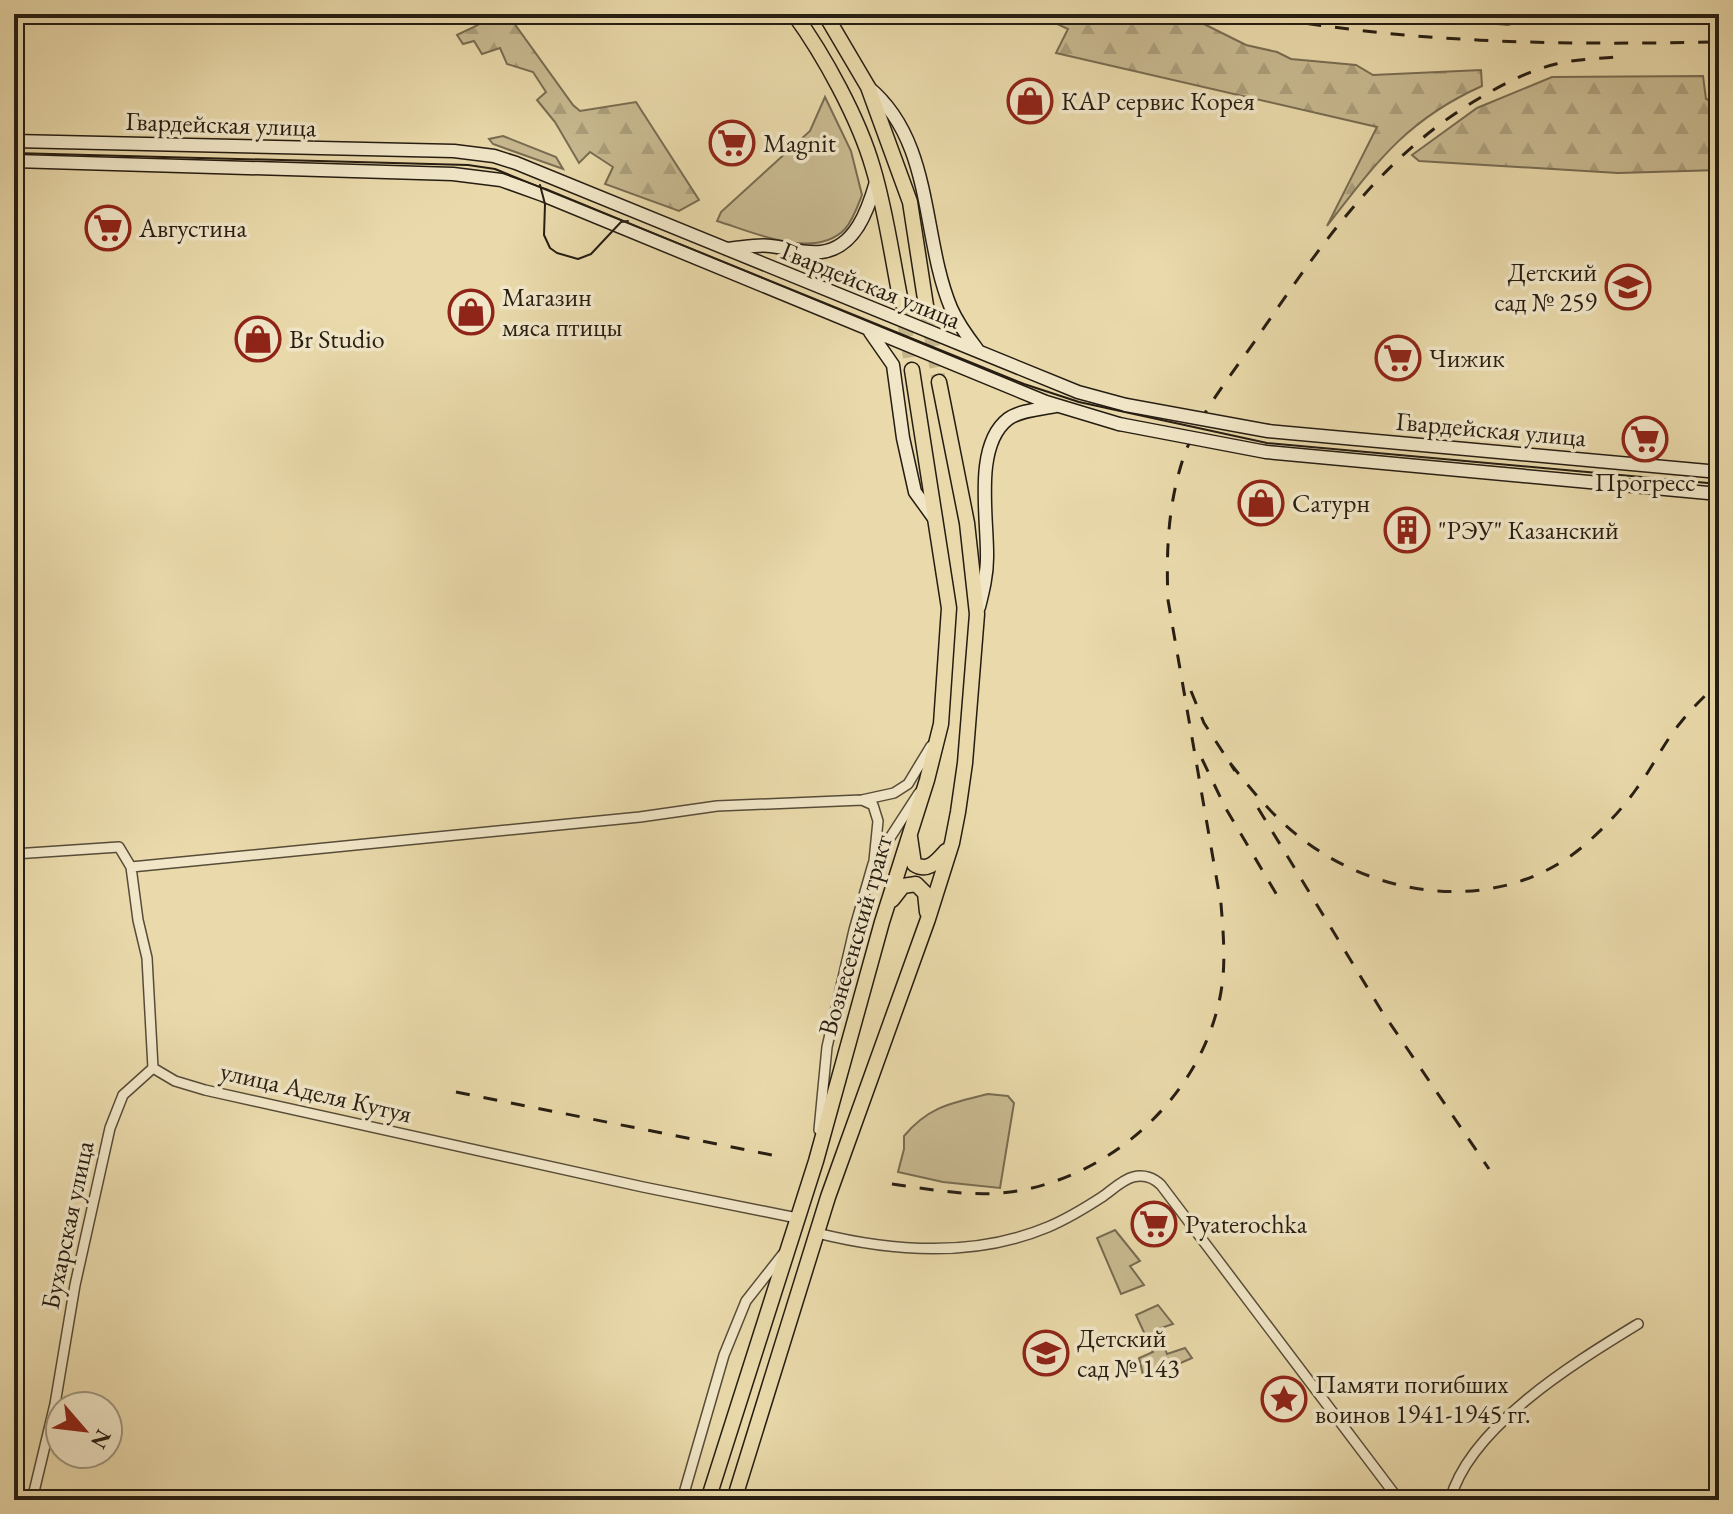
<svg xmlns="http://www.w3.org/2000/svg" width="1733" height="1514" viewBox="0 0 1733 1514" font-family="'EB Garamond',serif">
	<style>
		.green { fill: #c9ba91; stroke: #786c52; stroke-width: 2 }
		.forest { fill: url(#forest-firs); stroke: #786c52; stroke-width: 2 }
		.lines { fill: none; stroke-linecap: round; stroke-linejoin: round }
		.primary-tunnel { stroke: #c3b48c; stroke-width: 14; stroke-dasharray: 14 7; stroke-linecap: butt }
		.minor-casing { stroke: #574c38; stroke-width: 12 }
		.secondary-casing { stroke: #261d12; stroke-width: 15 }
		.primary-casing { stroke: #261d12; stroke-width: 17 }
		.minor { stroke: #f1e7c8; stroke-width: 9 }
		.secondary { stroke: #f1e7c8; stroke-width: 12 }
		.primary { stroke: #eadaab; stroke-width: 14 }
		.tram { stroke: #261d12; stroke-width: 2 }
		.rail { stroke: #261d12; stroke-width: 3; stroke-dasharray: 14 14; stroke-linecap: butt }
		.secondary-bridge-casing { stroke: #261d12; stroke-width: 15; stroke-linecap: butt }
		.secondary-bridge { stroke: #f1e7c8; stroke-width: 12 }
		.labels { text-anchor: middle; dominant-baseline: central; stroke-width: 7; stroke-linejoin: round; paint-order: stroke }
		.poi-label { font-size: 26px; fill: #261d12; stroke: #f1e7c8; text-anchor: start }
		.street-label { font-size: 26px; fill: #261d12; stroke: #f1e7c8 }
	</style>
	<defs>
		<pattern id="forest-firs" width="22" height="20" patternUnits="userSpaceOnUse" patternTransform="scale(2)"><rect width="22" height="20" fill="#c9ba91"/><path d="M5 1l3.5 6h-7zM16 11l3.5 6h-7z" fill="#ac9f7c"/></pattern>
	</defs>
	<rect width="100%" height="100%" fill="#eadaab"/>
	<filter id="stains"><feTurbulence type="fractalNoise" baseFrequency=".0025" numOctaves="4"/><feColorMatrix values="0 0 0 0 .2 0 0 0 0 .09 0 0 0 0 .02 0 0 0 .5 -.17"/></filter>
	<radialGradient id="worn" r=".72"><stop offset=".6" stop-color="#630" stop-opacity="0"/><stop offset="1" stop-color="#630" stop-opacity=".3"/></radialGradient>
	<path class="green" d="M1647,14H1719V23L1647,18Z
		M825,97L851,151L862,195C858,205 853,220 845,229C814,261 753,232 717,221L721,212L810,131Z
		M503,136L556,157L563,169L493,144L489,139Z
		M988,1094L1008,1096L1014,1103L1000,1188L943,1182L898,1172L904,1149V1136C929,1106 952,1103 988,1094Z
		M1115,1230L1140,1261L1130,1266L1144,1285L1121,1294L1097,1238Z
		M1158,1305L1173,1324L1158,1329L1167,1354L1185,1348L1192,1358L1144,1379L1139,1358L1153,1352L1136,1315Z"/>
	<path class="forest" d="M476,14H512L514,23L573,105L580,111L636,102L699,200L679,211L605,184L613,167L590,152L579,163L555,122L537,100L546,92L533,72L507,64L500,48L482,54L474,41L463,44L457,35L478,25Z
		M1036,14H1147L1204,24L1246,45L1277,52L1291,59L1356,65L1373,75L1481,70L1482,86C1406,120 1376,163 1327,226L1377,127L1056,53L1068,29Z
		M1380,14H1527L1528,19L1508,25Z
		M1703,76L1706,99L1719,104V170L1618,173L1419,161L1412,155L1477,108L1552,77Z"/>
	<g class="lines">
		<path class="primary-tunnel" d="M901,302L912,370
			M927,312L939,382"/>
		<g class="minor-casing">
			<path id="minor" d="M862,800L873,805L878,821L874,861
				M14,854L119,847L131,867L138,920L147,958L153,1068
				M131,867L640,817L717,806L862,800L894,793L908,784L931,746
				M153,1068L175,1081L205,1090L643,1187L797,1218
				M819,1130L827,1047L854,930L873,864L919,793
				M817,1233C893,1252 974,1258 1048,1227C1067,1219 1085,1208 1102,1197C1112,1190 1122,1180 1133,1177C1144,1174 1154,1178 1161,1185L1399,1500
				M32,1500L55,1404L75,1285L110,1128L123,1095L153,1068
				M682,1500L724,1355L746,1301L783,1254
				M1450,1500C1470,1426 1576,1362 1638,1324"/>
		</g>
		<g class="secondary-casing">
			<path id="secondary" d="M868,87C934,141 921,236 951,308C958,324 967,336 977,349
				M14,141L454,151L494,156L516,163L1078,392L1126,405
				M14,161L453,174L501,180L543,195L1046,402L1119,424
				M727,249C742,248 757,244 771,246C788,248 804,254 821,252C855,248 868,210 876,182
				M870,332L893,365L903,438L915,492L936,521
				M1268,431L1719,472
				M1266,452L1719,494
				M979,607C983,591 987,575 987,558C988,519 973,446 1008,419C1020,410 1042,409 1056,406"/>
		</g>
		<g class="primary-casing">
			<path id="primary" d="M794,14C824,55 859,119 873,168C886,211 892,258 901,302
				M825,14L868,87L910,202L927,312
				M910,837L914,864C928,873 937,861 946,851
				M892,900L903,886L916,884L925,893L927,912
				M708,1500L816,1161L882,922L927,780L941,724L949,608L912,370
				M734,1500L828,1197L928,919L952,843L958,812L965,763L977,614L967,523L939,382"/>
		</g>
		<use href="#minor" class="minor"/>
		<use href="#secondary" class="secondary"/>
		<use href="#primary" class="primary"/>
		<path class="tram" d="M14,153L468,165L495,169L1024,384L1079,402L1267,443L1719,484
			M540,185L545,204L544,235L550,248L557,253L578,259L591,254L621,222L628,221"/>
		<path class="rail" d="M1252,14C1410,44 1559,45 1719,42
			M1191,691L1204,723L1235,771
			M1202,759L1225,807L1281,902
			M1230,763C1253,792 1275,819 1306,842C1389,903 1509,913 1588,842C1606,826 1623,808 1637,788C1653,767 1664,742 1681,722C1692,708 1706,695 1719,682
			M1258,808L1381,1010L1489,1169
			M456,1092L772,1155
			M892,1184C928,1189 965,1196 1001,1193C1111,1183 1212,1089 1223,977C1225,953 1223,928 1221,904L1168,600C1166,551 1168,503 1184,456C1200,411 1235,371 1261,332C1322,243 1383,155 1478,99C1503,84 1528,71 1556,64C1576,59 1596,59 1616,57"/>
		<g class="secondary-bridge-casing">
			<path id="secondary-bridge" d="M1126,405L1268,431
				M1119,424L1266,452"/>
		</g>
		<use href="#secondary-bridge" class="secondary-bridge"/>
	</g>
	<defs>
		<g id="shop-ring" transform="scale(2.3)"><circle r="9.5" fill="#f1e7c8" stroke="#8f2418" stroke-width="1.5"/><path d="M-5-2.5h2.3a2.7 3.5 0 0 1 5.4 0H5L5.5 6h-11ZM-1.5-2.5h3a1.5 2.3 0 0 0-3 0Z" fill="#8f2418"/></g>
		<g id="supermarket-ring" transform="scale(2.3)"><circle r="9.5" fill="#f1e7c8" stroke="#8f2418" stroke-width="1.5"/><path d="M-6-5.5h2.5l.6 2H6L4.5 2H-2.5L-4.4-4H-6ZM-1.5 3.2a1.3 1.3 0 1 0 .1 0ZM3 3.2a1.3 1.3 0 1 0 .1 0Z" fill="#8f2418"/></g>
		<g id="school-ring" transform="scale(2.3)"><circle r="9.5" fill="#f1e7c8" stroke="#8f2418" stroke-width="1.5"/><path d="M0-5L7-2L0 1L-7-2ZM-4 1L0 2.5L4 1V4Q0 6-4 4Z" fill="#8f2418"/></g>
		<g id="building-ring" transform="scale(2.3)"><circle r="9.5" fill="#f1e7c8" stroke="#8f2418" stroke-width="1.5"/><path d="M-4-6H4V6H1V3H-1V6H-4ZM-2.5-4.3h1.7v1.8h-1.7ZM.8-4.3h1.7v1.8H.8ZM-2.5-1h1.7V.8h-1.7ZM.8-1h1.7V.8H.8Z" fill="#8f2418"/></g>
		<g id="sight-ring" transform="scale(2.3)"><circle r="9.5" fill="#f1e7c8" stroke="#8f2418" stroke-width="1.5"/><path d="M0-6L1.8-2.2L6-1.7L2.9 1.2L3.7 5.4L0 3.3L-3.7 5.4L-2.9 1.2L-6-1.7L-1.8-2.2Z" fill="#8f2418"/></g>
	</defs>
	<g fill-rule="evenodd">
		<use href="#shop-ring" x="1030" y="101"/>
		<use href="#supermarket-ring" x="732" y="143"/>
		<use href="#supermarket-ring" x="108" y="228"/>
		<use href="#school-ring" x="1628" y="287"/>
		<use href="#shop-ring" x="471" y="312"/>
		<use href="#shop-ring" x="258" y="339"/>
		<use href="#supermarket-ring" x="1398" y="358"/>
		<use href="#supermarket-ring" x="1645" y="439"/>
		<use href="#shop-ring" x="1261" y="503"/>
		<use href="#building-ring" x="1407" y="530"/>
		<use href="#supermarket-ring" x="1154" y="1224"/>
		<use href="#school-ring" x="1046" y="1353"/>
		<use href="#sight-ring" x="1284" y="1399"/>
	</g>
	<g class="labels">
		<g class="poi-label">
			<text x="1061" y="101">КАР сервис Корея</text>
			<text x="763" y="143">Magnit</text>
			<text x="139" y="228">Августина</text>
			<text x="1597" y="272" text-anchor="end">Детский<tspan x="1597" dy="30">сад № 259</tspan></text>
			<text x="502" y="297">Магазин<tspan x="502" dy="30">мяса птицы</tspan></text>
			<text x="289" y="339">Br Studio</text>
			<text x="1429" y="358">Чижик</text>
			<text x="1645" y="482" text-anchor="middle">Прогресс</text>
			<text x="1292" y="503">Сатурн</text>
			<text x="1438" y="530">"РЭУ" Казанский</text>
			<text x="1185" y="1224">Pyaterochka</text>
			<text x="1077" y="1338">Детский<tspan x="1077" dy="30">сад № 143</tspan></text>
			<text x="1315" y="1384">Памяти погибших<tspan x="1315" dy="30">воинов 1941-1945 гг.</tspan></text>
		</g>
		<g class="street-label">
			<text transform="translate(221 124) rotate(2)">Гвардейская улица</text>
			<text transform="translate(871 285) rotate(22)">Гвардейская улица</text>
			<text transform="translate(1491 429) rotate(5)">Гвардейская улица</text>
			<text transform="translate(855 935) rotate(-74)">Вознесенский тракт</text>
			<text transform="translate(316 1092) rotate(13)">улица Аделя Кутуя</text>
			<text transform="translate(67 1225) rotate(-78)">Бухарская улица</text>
		</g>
	</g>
	<rect width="1733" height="1514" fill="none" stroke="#eadaab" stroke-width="48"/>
	<rect x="16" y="16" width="1701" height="1482" fill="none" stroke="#261d12" stroke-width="4"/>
	<rect x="24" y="24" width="1685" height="1466" fill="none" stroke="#261d12" stroke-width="2"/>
	<g transform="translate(84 1430) rotate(118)"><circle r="38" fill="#f1e7c8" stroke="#a0967f" stroke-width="2"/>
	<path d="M0-6L14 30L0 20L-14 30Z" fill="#8f2418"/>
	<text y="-12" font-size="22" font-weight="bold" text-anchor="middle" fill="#261d12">N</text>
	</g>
	<rect width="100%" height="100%" filter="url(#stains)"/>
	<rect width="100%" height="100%" fill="url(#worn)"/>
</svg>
